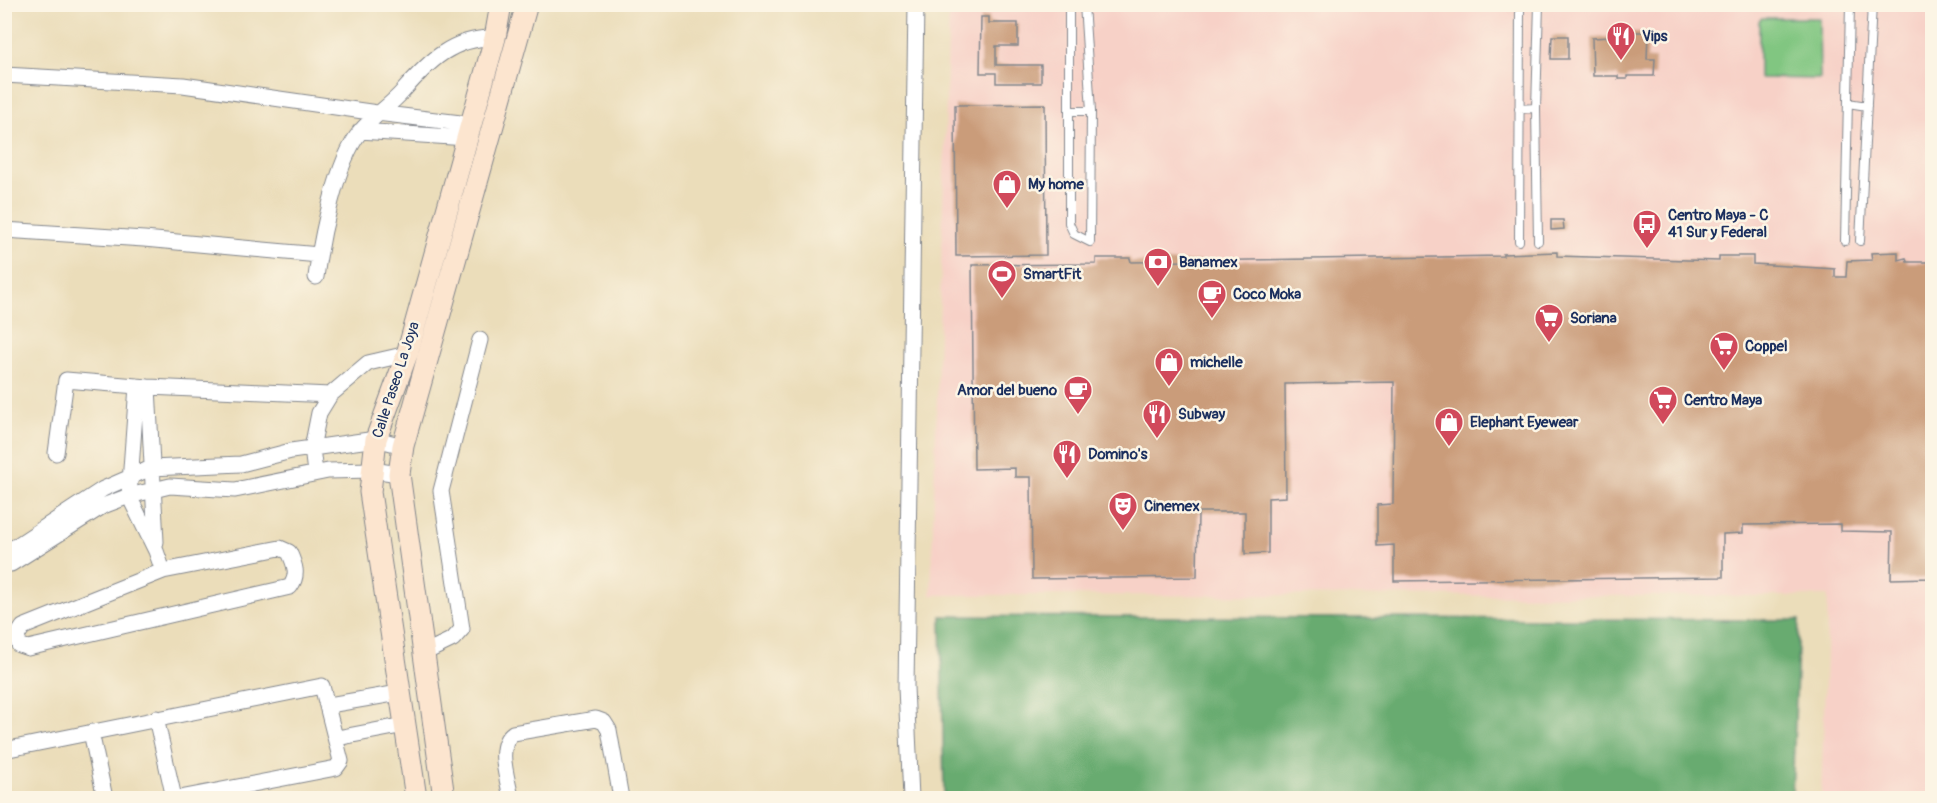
<svg xmlns="http://www.w3.org/2000/svg" width="1937" height="803" viewBox="0 0 1937 803" font-family="Pangolin,sans-serif">
	<style>
		.built { fill: #f7d1c7 }
		.green { fill: #81c681; stroke: #4e7a70; stroke-width: 1.5 }
		.forest { fill: #68ab6f; stroke: #426d66; stroke-width: 1.5 }
		.building { fill: #ca9c7a }
		.lines { fill: none; stroke-linecap: round; stroke-linejoin: round }
		.lane-casing { stroke: #83868c; stroke-width: 10 }
		.street-casing { stroke: #83868c; stroke-width: 17 }
		.secondary-casing { stroke: #83868c; stroke-width: 23 }
		.lane { stroke: #fff; stroke-width: 8 }
		.street { stroke: #fff; stroke-width: 15 }
		.secondary { stroke: #fce5cf; stroke-width: 21 }
		.labels { text-anchor: middle; dominant-baseline: central; stroke-width: 5; stroke-linejoin: round; paint-order: stroke }
		.poi-label { font-size: 15px; font-weight: bold; fill: #1b2f5e; stroke: #fcf5e5; text-anchor: start }
		.street-label { font-size: 15px; fill: #1b2f5e; stroke: #fcf5e5 }
	</style>
	<rect width="100%" height="100%" fill="#fcf5e5"/>
	<filter id="ink" filterUnits="userSpaceOnUse"><feTurbulence type="fractalNoise" baseFrequency=".0167" numOctaves="2"/><feDisplacementMap in="SourceGraphic" scale="12" xChannelSelector="R" yChannelSelector="G"/><feConvolveMatrix kernelMatrix="1 2 1 2 8 2 1 2 1" color-interpolation-filters="sRGB"/></filter>
	<filter id="wash" filterUnits="userSpaceOnUse"><feTurbulence type="fractalNoise" baseFrequency=".008" numOctaves="4" result="noise"/><feDisplacementMap in="SourceGraphic" scale="24" xChannelSelector="R" yChannelSelector="G"/><feGaussianBlur stdDeviation="1.35" result="paint"/><feColorMatrix in="noise" values="0 0 0 0 0 0 0 0 0 0 0 0 0 0 0 0 0 1.4 0 .05"/><feComposite in="paint" operator="in"/></filter>
	<g filter="url(#wash)">
		<rect width="100%" height="100%" fill="#ebddba"/>
		<path class="built" d="M949,5H1932V798H1821L1828,596L931,595Z"/>
		<path class="green" d="M1762,18H1819L1820,79L1759,78V21Z"/>
		<path class="forest" d="M941,616L1799,620L1792,798H944Z"/>
		<g id="blocks">
			<path class="building" d="M981,17H989V23H1018V46H996V65H1041V83H996V73H980Z
				M1612,32H1648L1647,59H1655L1654,76H1627V79H1618V76H1593L1592,38L1612,37Z
				M1552,36H1568V59H1551Z
				M1045,104L1046,255L956,256L955,105Z
				M1551,220H1563L1564,229L1551,230Z
				M1557,252V256L1719,261V256H1753V264L1835,269V277H1846L1847,261L1872,260L1871,253L1898,252V260L1906,258L1907,262H1932V578L1891,579L1892,532L1841,531V524L1743,525V533L1723,534V577L1394,581V545L1377,546V505L1393,504L1394,382L1285,384L1286,497L1268,498V553L1245,554V512H1198L1197,577L1032,579L1031,477H1015V468L974,469L972,265L1096,264V258H1130L1131,262L1503,256V254Z"/>
		</g>
	</g>
	<g filter="url(#ink)">
		<use href="#blocks" fill-opacity="0" stroke="#83868c" stroke-width="1.5"/>
		<g class="lines">
			<g class="lane-casing">
				<path id="lane" d="M1069,4V223L1074,234L1090,242L1091,111L1084,4
					M1848,103L1867,106
					M1519,109L1536,108
					M1070,111H1091
					M1519,241L1520,4
					M1538,241L1536,108L1539,4
					M1845,241L1850,4
					M1860,241L1872,4"/>
			</g>
			<g class="street-casing">
				<path id="street" d="M4,75L183,85L377,113L469,124
					M360,131L467,138
					M4,230L144,239L319,255
					M316,277C321,239 336,162 360,132C373,116 390,106 403,91C429,61 453,37 495,38
					M137,386L129,496L156,551L163,571
					M148,387L156,542
					M56,453L66,380L148,387L330,395
					M315,473L312,448L319,413L330,395L368,363L407,354
					M4,548H13L103,489L151,468L241,464L291,451L376,439L403,446
					M280,548L289,552C295,565 299,575 290,587L28,648L19,645L17,636L23,627L163,571Z
					M4,564H11L103,506L129,496L170,486L235,490L328,471L372,470L399,474
					M424,653L453,639L462,629L441,491L480,340
					M329,705L399,693
					M156,718L174,798
					M91,732L105,798
					M337,738L405,725
					M4,750L322,686L341,761L336,768L180,798
					M511,798C508,779 495,746 513,733L596,719L604,722L609,730L621,798
					M911,798L906,687L916,4"/>
			</g>
			<g class="secondary-casing">
				<path id="secondary" d="M416,798L370,492L376,439L407,354L495,38L501,4
					M444,798L399,474L403,446L527,4"/>
			</g>
			<use href="#lane" class="lane"/>
			<use href="#street" class="street"/>
			<use href="#secondary" class="secondary"/>
		</g>
	</g>
	<defs>
		<g id="restaurant-pin" transform="scale(1.5)"><path d="M0 17L-7.5 6A9.5 9.5 0 1 1 7.5 6Z" fill="#d1495b" stroke="#fcf5e5"/><path d="M-5-6h1v4h1v-4h1v4h1v-4h1v5L-1.5 .5V6h-2V.5L-5-1ZM5-6V6H3V1.5H1.5Q1.5-4 5-6Z" fill="#fff"/></g>
		<g id="shop-pin" transform="scale(1.5)"><path d="M0 17L-7.5 6A9.5 9.5 0 1 1 7.5 6Z" fill="#d1495b" stroke="#fcf5e5"/><path d="M-5-2.5h2.3a2.7 3.5 0 0 1 5.4 0H5L5.5 6h-11ZM-1.5-2.5h3a1.5 2.3 0 0 0-3 0Z" fill="#fff"/></g>
		<g id="bus-pin" transform="scale(1.5)"><path d="M0 17L-7.5 6A9.5 9.5 0 1 1 7.5 6Z" fill="#d1495b" stroke="#fcf5e5"/><path d="M-5-6H5V4H4V6H2V4H-2V6H-4V4H-5ZM-3.5-4V0h7V-4ZM-3.5 1.2v1.5H-2V1.2ZM2 1.2v1.5H3.5V1.2Z" fill="#fff"/></g>
		<g id="bank-pin" transform="scale(1.5)"><path d="M0 17L-7.5 6A9.5 9.5 0 1 1 7.5 6Z" fill="#d1495b" stroke="#fcf5e5"/><path d="M-6-4H6V4H-6ZM0-2.3a2.3 2.3 0 1 0 0 4.6a2.3 2.3 0 1 0 0-4.6Z" fill="#fff"/></g>
		<g id="stadium-pin" transform="scale(1.5)"><path d="M0 17L-7.5 6A9.5 9.5 0 1 1 7.5 6Z" fill="#d1495b" stroke="#fcf5e5"/><path d="M0-5a6.5 5 0 1 0 0 10a6.5 5 0 1 0 0-10ZM-3.5-1.8h7v3.6h-7Z" fill="#fff"/></g>
		<g id="cafe-pin" transform="scale(1.5)"><path d="M0 17L-7.5 6A9.5 9.5 0 1 1 7.5 6Z" fill="#d1495b" stroke="#fcf5e5"/><path d="M-5.5-4.5H6V0H3Q3 3.5 0 3.5H-2.5Q-5.5 3.5-5.5 0ZM3-3.2v2h1.7v-2ZM-6 4.5H4V6H-6Z" fill="#fff"/></g>
		<g id="supermarket-pin" transform="scale(1.5)"><path d="M0 17L-7.5 6A9.5 9.5 0 1 1 7.5 6Z" fill="#d1495b" stroke="#fcf5e5"/><path d="M-6-5.5h2.5l.6 2H6L4.5 2H-2.5L-4.4-4H-6ZM-1.5 3.2a1.3 1.3 0 1 0 .1 0ZM3 3.2a1.3 1.3 0 1 0 .1 0Z" fill="#fff"/></g>
		<g id="theatre-pin" transform="scale(1.5)"><path d="M0 17L-7.5 6A9.5 9.5 0 1 1 7.5 6Z" fill="#d1495b" stroke="#fcf5e5"/><path d="M-5-5.5Q0-4 5-5.5V0Q5 5 0 6Q-5 5-5 0ZM-3.3-2.5H-1v1.5H-3.3ZM1-2.5H3.3v1.5H1ZM-2.8 1Q0 5.5 2.8 1Z" fill="#fff"/></g>
	</defs>
	<g fill-rule="evenodd">
		<use href="#restaurant-pin" x="1621" y="36"/>
		<use href="#shop-pin" x="1007" y="184"/>
		<use href="#bus-pin" x="1647" y="224"/>
		<use href="#bank-pin" x="1158" y="262"/>
		<use href="#stadium-pin" x="1002" y="274"/>
		<use href="#cafe-pin" x="1212" y="294"/>
		<use href="#supermarket-pin" x="1549" y="318"/>
		<use href="#supermarket-pin" x="1724" y="346"/>
		<use href="#shop-pin" x="1169" y="362"/>
		<use href="#cafe-pin" x="1078" y="390"/>
		<use href="#supermarket-pin" x="1663" y="400"/>
		<use href="#restaurant-pin" x="1157" y="414"/>
		<use href="#shop-pin" x="1449" y="422"/>
		<use href="#restaurant-pin" x="1067" y="454"/>
		<use href="#theatre-pin" x="1123" y="506"/>
	</g>
	<g class="labels">
		<g class="poi-label">
			<text x="1642" y="36">Vips</text>
			<text x="1028" y="184">My home</text>
			<text x="1668" y="215">Centro Maya - C<tspan x="1668" dy="17">41 Sur y Federal</tspan></text>
			<text x="1179" y="262">Banamex</text>
			<text x="1023" y="274">SmartFit</text>
			<text x="1233" y="294">Coco Moka</text>
			<text x="1570" y="318">Soriana</text>
			<text x="1745" y="346">Coppel</text>
			<text x="1190" y="362">michelle</text>
			<text x="1057" y="390" text-anchor="end">Amor del bueno</text>
			<text x="1684" y="400">Centro Maya</text>
			<text x="1178" y="414">Subway</text>
			<text x="1470" y="422">Elephant Eyewear</text>
			<text x="1088" y="454">Domino's</text>
			<text x="1144" y="506">Cinemex</text>
		</g>
		<g class="street-label">
			<text transform="translate(396 380) rotate(-72)">Calle Paseo La Joya</text>
		</g>
	</g>
	<rect width="1937" height="803" fill="none" stroke="#fcf5e5" stroke-width="24"/>
</svg>
